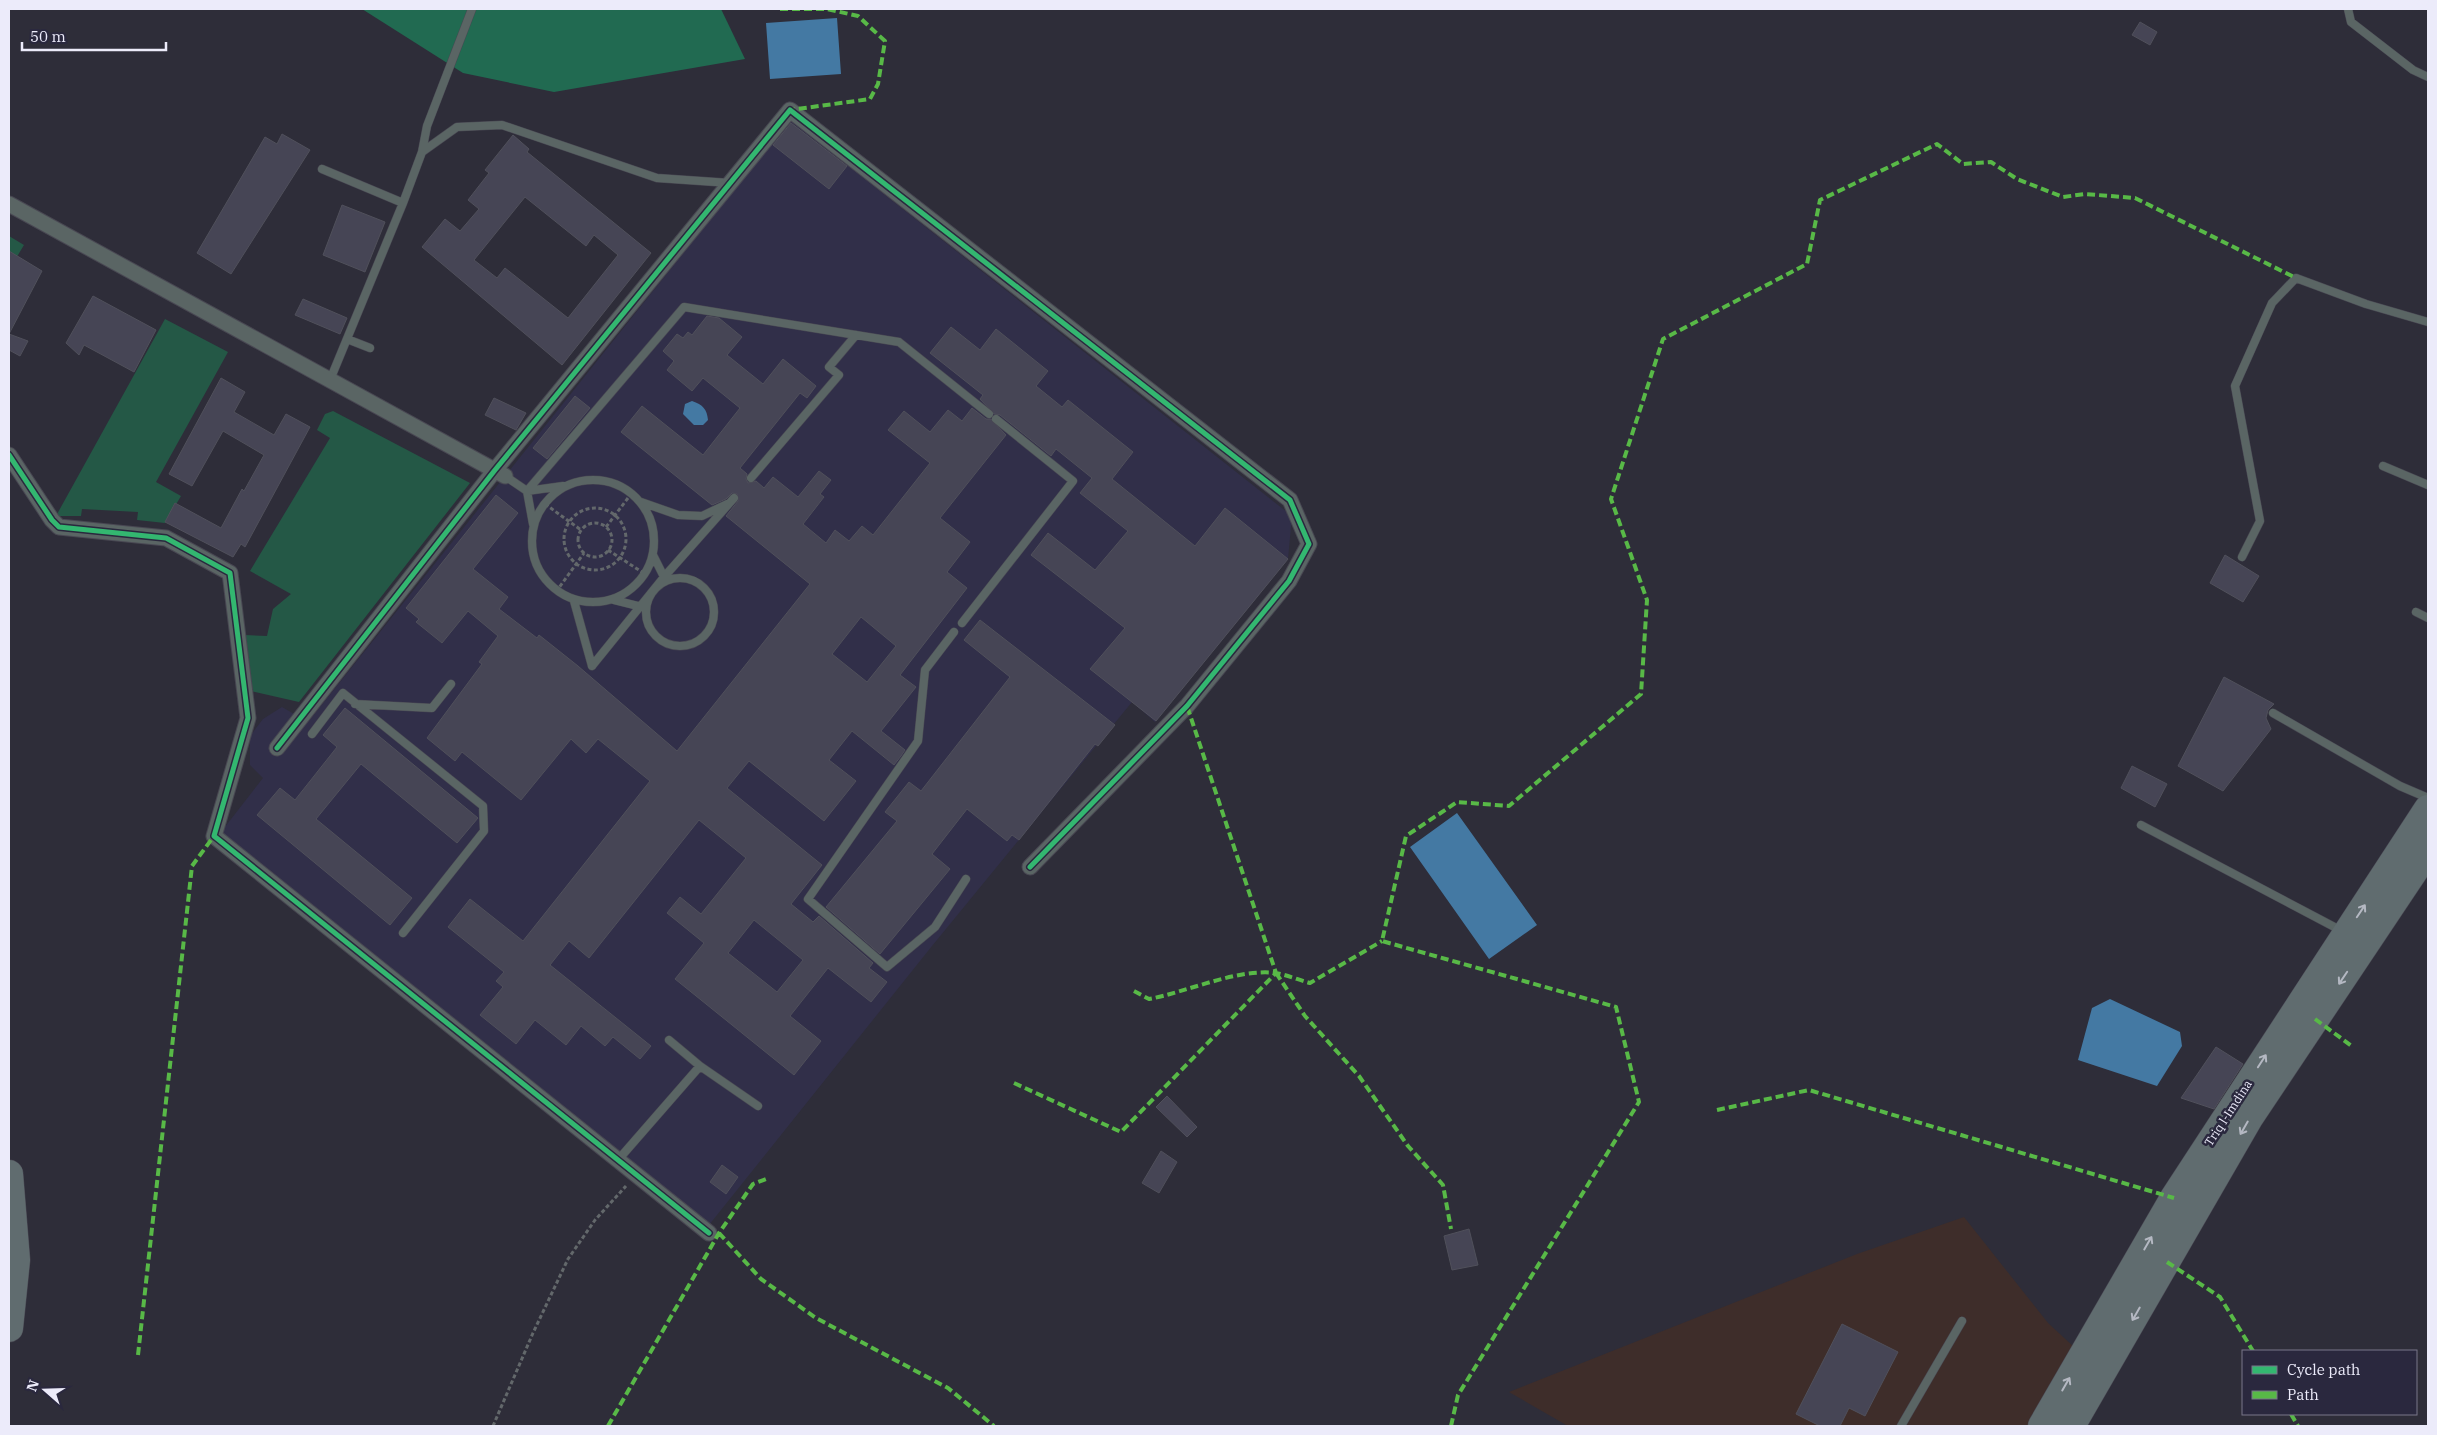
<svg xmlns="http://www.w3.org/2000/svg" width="2437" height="1435" viewBox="0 0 2437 1435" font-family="'IBM Plex Serif',serif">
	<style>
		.built { fill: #312f49 }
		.industrial { fill: #3e2d2a }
		.green { fill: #245846 }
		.forest { fill: #216a51 }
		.water { fill: #4479a3 }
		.building { fill: #464555; stroke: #50505b; fill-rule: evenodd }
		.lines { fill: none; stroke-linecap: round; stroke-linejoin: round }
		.lane-casing { stroke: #494853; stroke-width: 9 }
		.street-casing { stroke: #494853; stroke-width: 17 }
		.highway-casing { stroke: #494853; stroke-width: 29 }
		.path { stroke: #63686b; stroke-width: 3; stroke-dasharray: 4 2.5; stroke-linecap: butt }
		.lane { stroke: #5a6564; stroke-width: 8 }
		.street { stroke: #5a6564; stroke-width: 15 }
		.highway { stroke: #606c6f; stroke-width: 28 }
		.quiet { stroke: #58b947; stroke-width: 4; stroke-dasharray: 8 4; stroke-linecap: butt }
		.cycleway-casing { stroke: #2a283e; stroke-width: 8 }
		.cycleway { stroke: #33b770; stroke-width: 5 }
		.oneway { stroke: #b4b8c2 }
		.labels { text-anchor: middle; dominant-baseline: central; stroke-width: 5; stroke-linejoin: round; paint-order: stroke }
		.street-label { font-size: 12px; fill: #ecebfa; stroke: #2a283e }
	</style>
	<rect width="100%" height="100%" fill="#2e2d39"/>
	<path class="built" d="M790,120L1292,516L1288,559L1155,722L1132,702L932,946L709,1225L221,832L263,778L250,765V736L263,719L282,707L308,722Z"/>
	<path class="industrial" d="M1964,1217L2048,1323L2074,1347L2030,1426H1568L1509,1392L1857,1254Z"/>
	<path class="green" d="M9,236L24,245L9,270Z
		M165,319L228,352L156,482L181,496L165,523L137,520L138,512L82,509L81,516H56Z
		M333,411L470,483L299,702L251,691L244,635L267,636L273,609L291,594L250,571L330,438L317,430L325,414Z"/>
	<path class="forest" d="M362,9H721L745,59L554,92L463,73Z"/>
	<path class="water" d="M837,18L841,74L770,79L766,23Z
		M692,401C703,405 707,409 708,420L703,425H694L683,414L685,404Z
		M1457,813L1537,925L1489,959L1410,847Z
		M2110,999L2180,1032L2182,1046L2157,1086L2078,1060L2092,1008Z"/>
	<path class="building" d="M2140,22L2157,32L2150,45L2132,35Z
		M791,123L847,166L829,189L773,145Z
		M282,134L310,150L231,274L197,253L265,137L277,144Z
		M513,135L529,149L527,152L651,253L562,365L422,247L445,219L460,231L479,209L468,200L489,173L485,170ZM525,197L586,246L594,235L618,255L568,318L505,268L497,278L474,260Z
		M342,205L385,222L365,272L323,255Z
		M9,251L42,271L9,334L28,341L20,356L9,350Z
		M93,296L156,330L134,372L84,345L79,355L66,343Z
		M303,299L347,318L340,334L295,315Z
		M707,316L719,318L742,337L727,355L763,384L783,359L816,386L807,398L800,393L740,468L747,474L746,479L748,483L756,481L764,488L773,477L798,497L819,471L831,480L820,494L824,497L803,524L826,543L835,530L849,541L862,526L873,535L930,463L888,430L904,411L930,432L948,410L962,421L972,408L986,419H991L1006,435L940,518L970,542L947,572L967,588L900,675L916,687L881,731L905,750L901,756L894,765L852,731L829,760L856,781L824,821L749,761L727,788L822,865L791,904L813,922L819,916L873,963L869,968L887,982L871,1002L828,968L790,1016L821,1041L794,1075L675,979L704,943L667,913L680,897L701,914L746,858L699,820L589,958L569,941L550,965L651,1046L640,1059L613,1037L605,1046L581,1026L566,1045L535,1020L516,1044L480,1015L503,987L496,981L504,972L448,927L470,899L523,941L650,781L598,739L586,753L571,739L521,800L462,752L455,761L427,738L482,664L479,662L498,636L468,611L442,643L416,622L419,619L406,608L496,495L518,513L473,569L508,597L499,609L537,638L539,635L578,666L677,751L810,584L726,516L738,501L737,494L732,493L726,499L712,505L621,432L642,406L703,455L740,408L703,378L692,391L667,370L674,361L663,351L677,334L683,338L688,332L692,335ZM861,617L896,646L867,682L832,654ZM754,920L803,960L777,992L728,953Z
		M951,327L980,350L996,329L1048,371L1036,386L1062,407L1068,400L1133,452L1112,479L1195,546L1225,508L1288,559L1156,721L1090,669L1125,628L1031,555L1048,533L1095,570L1128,531L1080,493L1092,478L1056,449L1051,456L1000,415L994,414L980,399L983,395L930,353Z
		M221,378L245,392L234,412L274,435L286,414L310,427L245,547L241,544L233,557L165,522L175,503L221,528L242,489L244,491L264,455L223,431L192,486L169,474Z
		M575,396L590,408L547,459L533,448Z
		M494,398L526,413L516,430L485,415Z
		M2225,555L2259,576L2243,602L2210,583Z
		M980,620L1115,725L1098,746L1095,744L1019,840L1012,835L1007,841L967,809L932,854L950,869L880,954L826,907L897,821L885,812L909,782L921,791L1010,677L964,640Z
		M2224,677L2274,704L2268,710L2266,718L2271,729L2223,791L2178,766Z
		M345,708L478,818L457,843L361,764L316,819L412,898L390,925L257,815L280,788L295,800L337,747L323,735Z
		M2132,766L2167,784L2155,807L2121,788Z
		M2216,1047L2243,1064L2214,1109L2181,1098Z
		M1167,1096L1197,1127L1187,1137L1156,1107Z
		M1161,1151L1177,1162L1159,1193L1142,1183Z
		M722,1165L738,1177L726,1194L710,1182Z
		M1469,1229L1478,1265L1452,1270L1444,1236Z
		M1842,1324L1898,1352L1865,1416L1849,1408L1840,1426H1820L1796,1414Z"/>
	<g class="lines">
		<g class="lane-casing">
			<path id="lane" d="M2348,9L2351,22L2413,70L2428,77
				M422,152L427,126L472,9
				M322,169L403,203L330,380
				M403,203L422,152L457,127L502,125L657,178L730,183
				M347,339L370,348
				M2383,466L2428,485
				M505,476L527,491L563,486
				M751,478L839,375L829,367L856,335
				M532 541a61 61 0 1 1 122 0a61 61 0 1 1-122 0Z
				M527,491L684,307L899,342L989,414
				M527,491L533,524
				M641,502L678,515L702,516L727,504
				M653,555L664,577L667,578
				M2242,557L2260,521L2235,386L2272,303L2296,278L2366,304L2428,322
				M646 612a34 34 0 1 1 68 0a34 34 0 1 1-68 0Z
				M614,600L642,607
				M574,601L592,666
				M2416,612L2428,618
				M962,623L1073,481L996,419
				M954,632L925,670L918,741L808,899L887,967L935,927L966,879
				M592,666L664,577L734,498
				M355,704L432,708L451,684
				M2273,713L2400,786L2428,798
				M312,734L343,693L483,806L484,831L403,933
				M2141,825L2342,931
				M669,1040L700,1066L758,1106
				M618,1160L700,1066
				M1901,1426L1962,1321"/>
		</g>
		<g class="street-casing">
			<path id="street" d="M9,204L505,476
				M9,455L52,520L59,527L166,538L230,573L248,718L214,836L709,1233
				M277,748L495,470L790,110L1290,500L1309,544L1289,581L1187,706L1030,867"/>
		</g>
		<g class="highway-casing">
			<path id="highway" d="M9,1174L16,1260L9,1328
				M2042,1426L2174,1198L2428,809
				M2071,1426L2249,1118L2428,850"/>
		</g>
		<path class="path" d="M545,504L581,530
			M564 539a31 31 0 1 1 62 0a31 31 0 1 1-62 0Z
			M578 540a17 17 0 1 1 34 0a17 17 0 1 1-34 0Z
			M606,527L628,498
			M608,550L645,574
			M556,592L584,553
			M493,1426L533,1333L568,1259L595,1220L626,1186"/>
		<use href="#lane" class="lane"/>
		<use href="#street" class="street"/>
		<use href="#highway" class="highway"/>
		<path class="quiet" d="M780,9H827L858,16L885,41L878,84L870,99L790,110
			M1276,973L1305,1016L1359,1076L1408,1146L1443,1185L1451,1229
			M1134,991L1149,999C1187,992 1238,968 1276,973C1287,975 1299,980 1310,983L1382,941
			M2315,1019L2353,1047
			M1014,1083L1121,1132L1276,973L1187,706
			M1717,1110L1809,1090L2174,1198
			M719,1233L761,1279L816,1318L948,1388L994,1426
			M2167,1262L2220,1297L2253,1351
			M138,1355L192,866L214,836
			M2291,1414L2298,1426
			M608,1426L719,1233L753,1184L766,1179
			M1451,1426L1458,1395L1639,1102L1616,1007L1382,941L1406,836L1457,802L1509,806L1641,694L1647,600L1611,499L1663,339L1807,264L1820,200L1937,144L1963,164L1991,162L2017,179L2063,197L2085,194L2135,198L2296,278"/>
		<g class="cycleway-casing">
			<path id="cycleway" d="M9,455L52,520L59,527L166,538L230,573L248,718L214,836L709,1233
				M277,748L495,470L790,110L1290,500L1309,544L1289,581L1187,706L1030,867"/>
		</g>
		<use href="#cycleway" class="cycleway"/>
	</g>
	<defs><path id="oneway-shaft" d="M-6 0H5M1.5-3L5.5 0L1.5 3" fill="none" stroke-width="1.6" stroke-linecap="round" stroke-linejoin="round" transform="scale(1.25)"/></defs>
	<g class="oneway">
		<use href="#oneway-shaft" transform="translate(2361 911) rotate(-56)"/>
		<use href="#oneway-shaft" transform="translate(2343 978) rotate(124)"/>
		<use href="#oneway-shaft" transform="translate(2262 1061) rotate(-57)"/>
		<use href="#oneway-shaft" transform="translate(2244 1128) rotate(120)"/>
		<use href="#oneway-shaft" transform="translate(2148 1243) rotate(-60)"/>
		<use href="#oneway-shaft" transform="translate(2136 1314) rotate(120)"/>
		<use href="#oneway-shaft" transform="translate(2066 1384) rotate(-60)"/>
	</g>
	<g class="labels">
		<g class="street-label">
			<text transform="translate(2228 1113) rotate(-57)">Triq l-Imdina</text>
		</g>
	</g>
	<rect width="2437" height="1435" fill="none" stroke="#ecebfa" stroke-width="20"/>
	<rect x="2242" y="1350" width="175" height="65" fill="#2a283e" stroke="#787689"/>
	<rect x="2252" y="1366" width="25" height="8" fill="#33b770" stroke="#787689"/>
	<text x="2287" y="1375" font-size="15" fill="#ecebfa">Cycle path</text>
	<rect x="2252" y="1391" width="25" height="8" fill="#58b947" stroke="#787689"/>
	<text x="2287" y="1400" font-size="15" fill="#ecebfa">Path</text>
	<g transform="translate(45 1390) rotate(290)" stroke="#2a283e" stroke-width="4" paint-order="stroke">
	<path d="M0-4L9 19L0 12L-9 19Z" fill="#ecebfa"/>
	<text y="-8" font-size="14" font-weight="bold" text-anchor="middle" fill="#ecebfa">N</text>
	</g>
	<path d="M22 42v8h144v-8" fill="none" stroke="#ecebfa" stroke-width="2.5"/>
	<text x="30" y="42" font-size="15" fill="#ecebfa" stroke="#2a283e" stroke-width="4" paint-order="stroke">50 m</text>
</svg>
